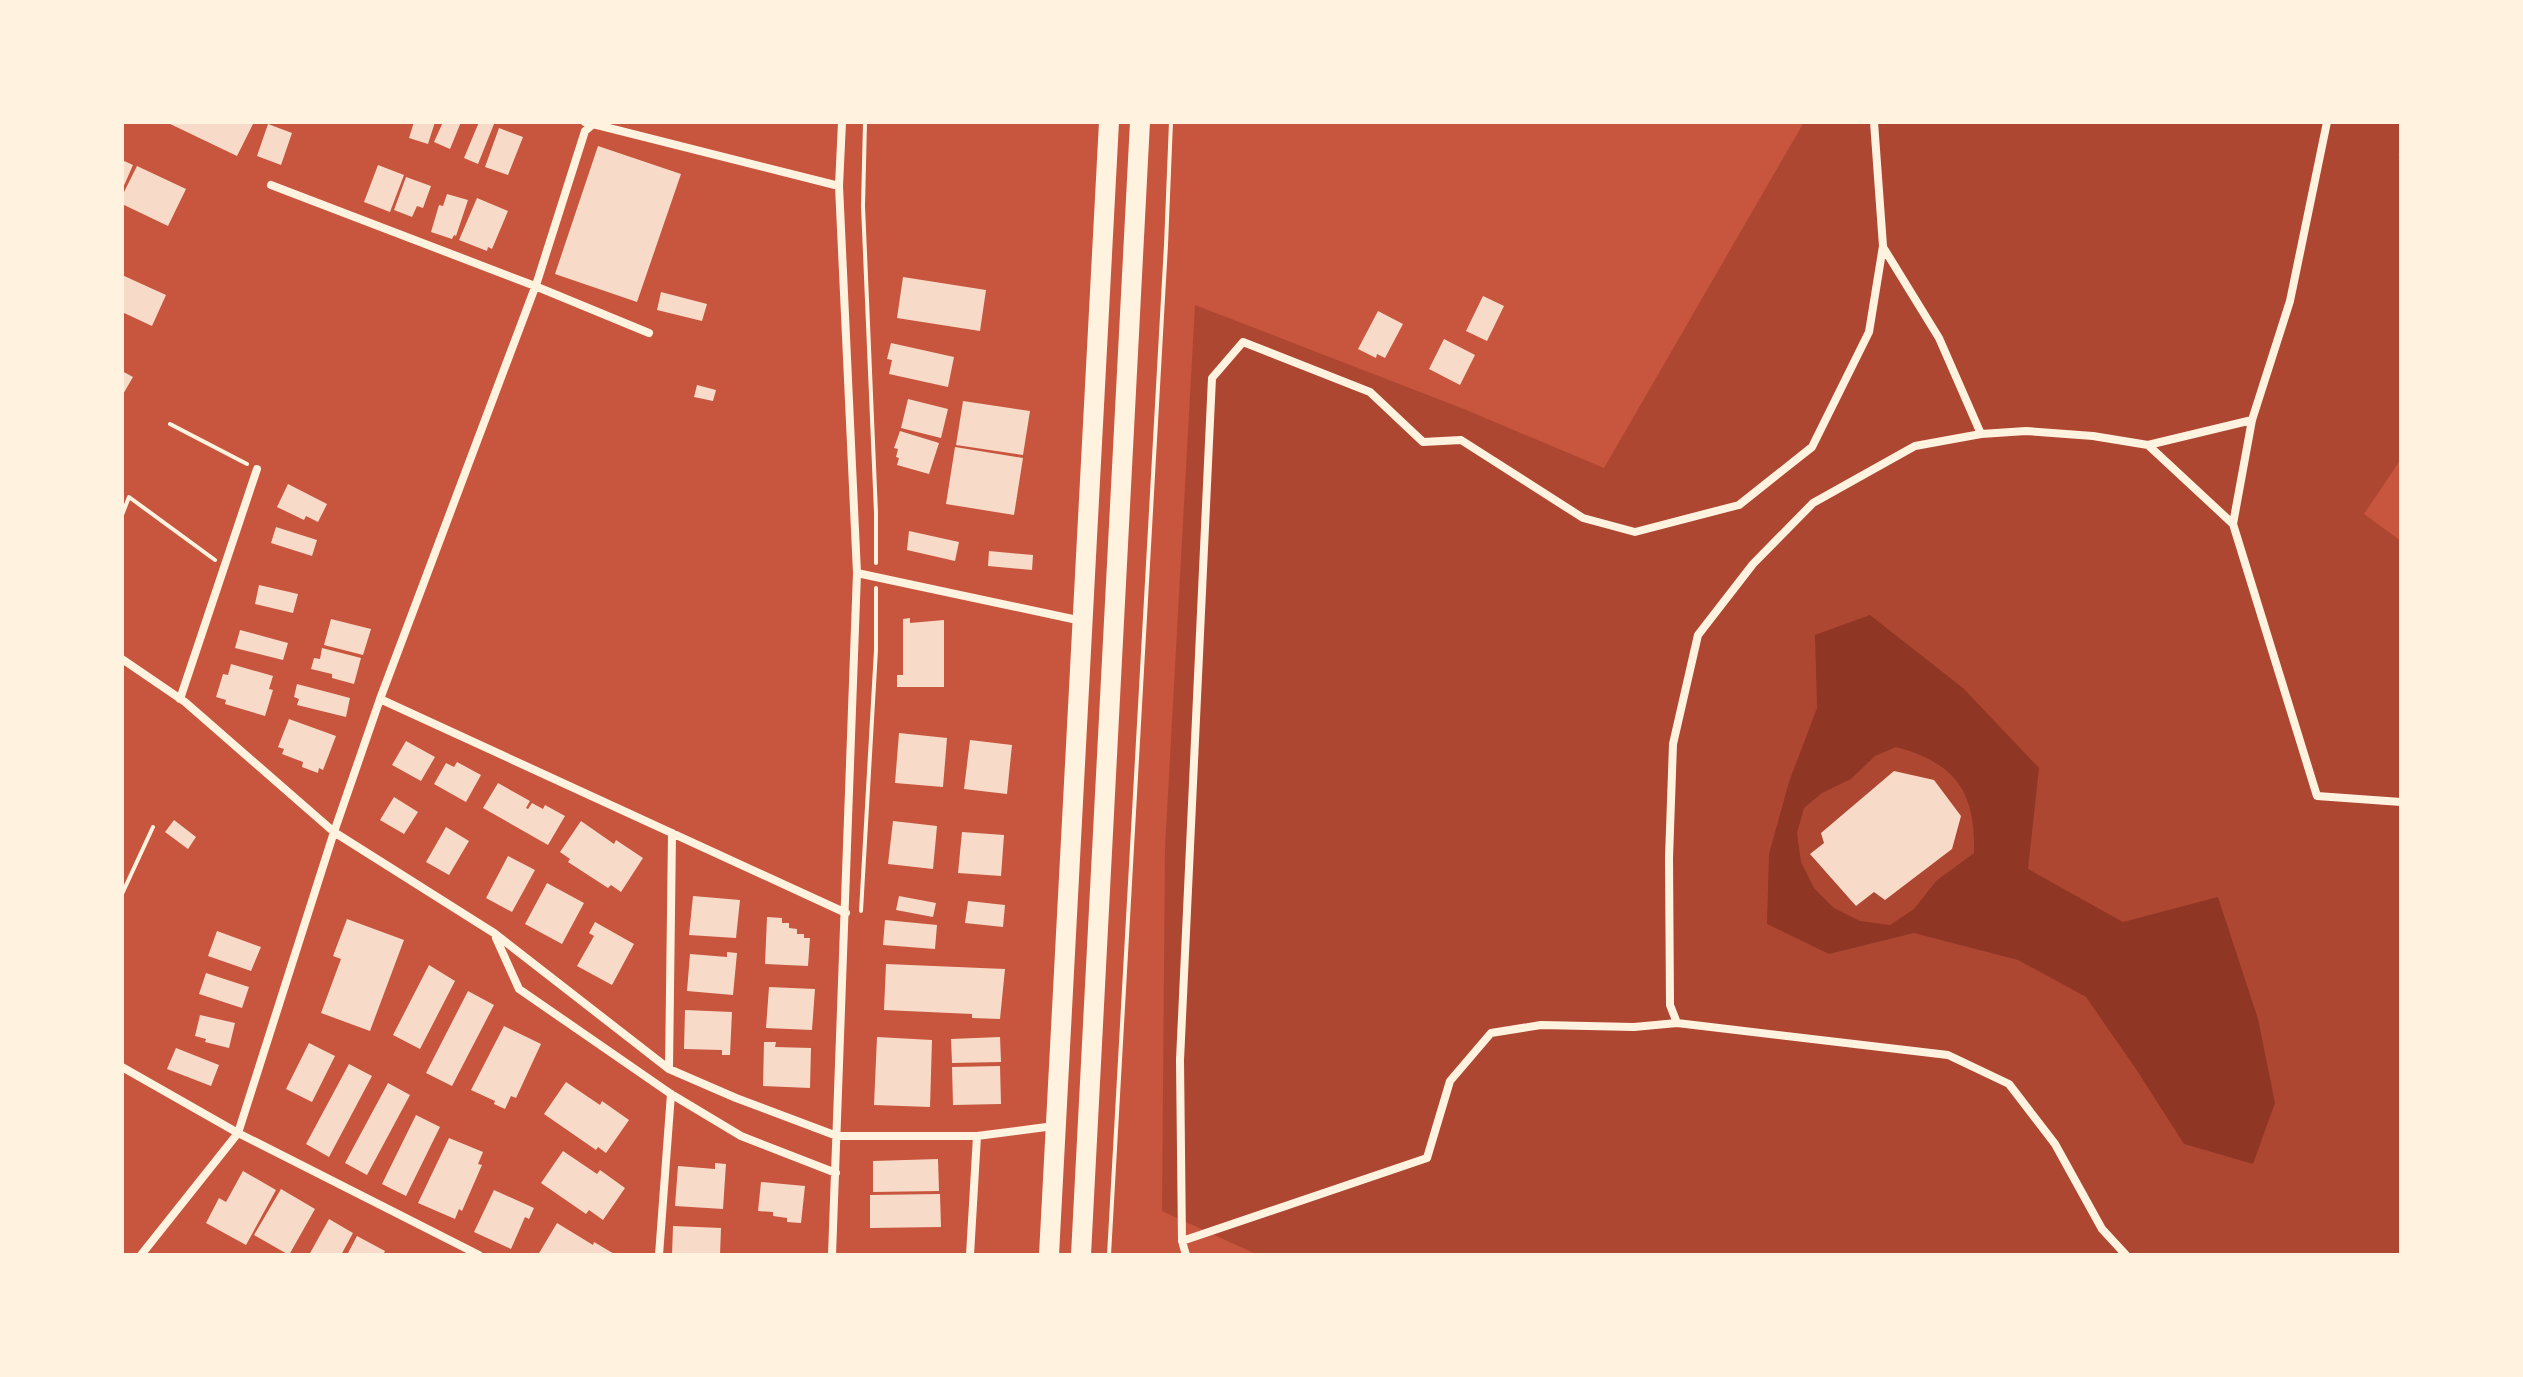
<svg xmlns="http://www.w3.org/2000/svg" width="2523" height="1377" viewBox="0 0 2523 1377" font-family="Quicksand,sans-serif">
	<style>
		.green { fill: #ae4732 }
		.water { fill: #8f3625; fill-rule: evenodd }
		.building { fill: #f7dbc8 }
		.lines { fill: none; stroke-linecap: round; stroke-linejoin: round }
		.path { stroke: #fff3e0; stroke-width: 4 }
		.minor { stroke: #fff3e0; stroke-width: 8 }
		.primary { stroke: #fff3e0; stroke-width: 20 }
	</style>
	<rect width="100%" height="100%" fill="#c8553d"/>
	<path class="green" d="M1804,122H2401V150L2398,155L2401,157V459L2364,514L2401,541V1255H1258L1162,1211L1165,848L1195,305L1464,409L1604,468Z"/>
	<path class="water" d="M1870,615L1963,688L2039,768L2028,869L2123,922L2218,897L2258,1019L2275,1103L2253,1164L2184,1144L2136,1069L2086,997L2018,960L1914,933L1829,954L1767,924L1769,854L1789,782L1817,708L1815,635ZM1896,747C1955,763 1976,791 1974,853L1936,881L1914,909L1890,925L1860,921L1834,908L1814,888L1801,862L1797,833L1804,808L1822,793L1851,779L1875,756Z"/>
	<path class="building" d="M166,122H254L237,156Z
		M414,122H435L428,144L409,138Z
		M443,122H461L450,149L434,142Z
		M479,122L494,124L478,164L464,158Z
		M268,124L292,133L281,165L257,156Z
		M499,128L523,137L508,175L485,167Z
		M598,146L681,174L637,302L555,274Z
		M122,160L133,165L122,190Z
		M378,165L404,175L390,212L364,202Z
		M137,166L186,189L168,226L122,204V196Z
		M406,177L431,186L423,208L417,206L412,217L394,210Z
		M447,194L468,200L456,236L454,235L452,239L431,232L439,205L443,206Z
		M477,198L508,211L492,249L488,247L487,251L459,240Z
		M122,275L166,295L152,326L122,312Z
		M903,277L986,290L980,331L897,318Z
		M661,292L707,304L702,321L657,310Z
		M1483,296L1504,306L1487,341L1466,331Z
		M1378,311L1403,324L1385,358L1377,354L1376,358L1358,349Z
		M1444,339L1475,355L1460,385L1429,369Z
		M891,343L954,357L948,387L889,374L892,360L887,359Z
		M122,371L133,377L122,396Z
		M697,385L716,390L713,401L694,397Z
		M908,399L948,409L941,438L901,428Z
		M963,401L1030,411L1023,455L956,445Z
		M900,431L939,443L929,474L897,465L899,458L896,457L898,449L894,448Z
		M955,447L1023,458L1014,515L946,504Z
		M288,484L327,504L318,522L306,516L304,520L277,507Z
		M276,527L317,540L312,556L271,543Z
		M909,531L959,542L955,561L907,550Z
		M989,551L1033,555L1032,570L988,566Z
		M259,585L298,594L293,613L255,604Z
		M910,618V623L944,620V687H897V675H903V619Z
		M331,619L371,629L363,655L324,645Z
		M240,630L288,643L283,660L235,648Z
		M322,648L361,658L354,684L332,678V674L311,669L314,658L320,659Z
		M231,664L273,676L269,689L273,690L265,716L225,704L226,700L216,697L223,674L228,675Z
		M297,684L350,698L346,717L297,705L299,699L294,697Z
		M289,719L336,736L323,770L319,768L318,773L302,767L303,762L282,754L284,749L278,747Z
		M899,733L947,738L943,787L895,783Z
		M970,740L1012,745L1007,794L964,789Z
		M406,741L435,757L421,781L392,765Z
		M457,762L481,775L466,802L434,784L446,763L454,767Z
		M1894,771L1934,780L1961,816L1952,849L1885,900L1874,892L1856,906L1810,854L1824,843L1821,833Z
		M498,783L530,801L526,808L528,809L532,803L543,809L545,805L565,816L548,845L483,808Z
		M394,797L418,812L404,834L380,820Z
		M174,820L196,837L188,849L165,832Z
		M581,821L614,844L616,840L643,858L621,892L611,885L608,888L568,862L570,859L560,852Z
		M893,821L937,826L933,869L888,864Z
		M446,827L469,841L449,875L426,862Z
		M962,832L1004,835L1001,876L958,873Z
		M508,856L535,870L512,912L486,898Z
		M547,883L584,903L562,944L525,924Z
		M693,896L740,900L736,938L689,935Z
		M899,896L936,903L933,917L896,910Z
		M968,901L1005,905L1003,927L965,923Z
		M767,917L782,918V923H789V928L797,929V934H804V938H810L808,966L765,964Z
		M347,919L404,940L370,1031L321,1013L341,959L333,956Z
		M885,920L937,925L935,949L883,945Z
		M595,922L634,944L612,985L577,966L594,936L589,933Z
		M217,931L261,947L251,971L208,956Z
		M727,952L737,953L733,995L687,991L690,954L727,957Z
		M886,964L1005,969L1000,1019L972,1018V1014L884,1010Z
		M429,965L455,981L420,1049L393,1035Z
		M206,973L249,987L242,1008L199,994Z
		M769,987L815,989L812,1030L766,1028Z
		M468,991L494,1005L452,1086L426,1073Z
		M685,1010L732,1012L730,1055H722V1050L684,1049Z
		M200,1015L235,1023L229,1048L205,1042L206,1039L195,1036Z
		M504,1026L541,1044L516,1098L511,1096L505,1109L494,1104L495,1101L471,1090Z
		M877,1037L932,1040L930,1107L874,1105Z
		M1000,1037L1001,1062L952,1063L951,1039Z
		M764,1042H776L775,1047L811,1048L810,1088L763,1086Z
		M309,1043L335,1056L312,1102L286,1089Z
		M176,1048L219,1065L211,1086L167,1069Z
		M349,1064L372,1076L329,1157L306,1144Z
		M1000,1066L1001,1104L953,1105L952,1067Z
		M566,1082L600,1105L602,1101L629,1120L606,1153L598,1147L596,1150L544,1114Z
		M388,1083L410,1095L367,1175L345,1163Z
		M416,1115L440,1127L406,1196L382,1184Z
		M449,1138L483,1152L478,1164L482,1165L462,1211L459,1209L455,1219L418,1203Z
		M563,1151L597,1174L600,1170L625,1188L603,1220L589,1210L586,1214L541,1183Z
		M938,1159L939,1191L873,1192V1161Z
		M715,1163L726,1164L723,1209L675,1206L678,1166L715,1169Z
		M243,1171L276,1190L246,1245L206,1223L219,1198L226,1202Z
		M761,1182L805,1186L801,1223L787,1222V1218L773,1216V1212L758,1211Z
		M281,1189L315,1209L289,1255L254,1235Z
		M494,1190L534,1208L529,1219L525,1217L511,1249L474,1232Z
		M940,1194L941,1227L870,1228V1195Z
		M329,1219L353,1233L341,1255H309Z
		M557,1223L593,1245L594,1242L616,1255H538Z
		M673,1226L721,1228L720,1255H672Z
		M357,1236L385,1251L383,1255H347Z"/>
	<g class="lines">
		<path class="path" d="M865,122L863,206L876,513V563
			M170,424L247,464
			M122,515L129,497L215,560
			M122,894L153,827
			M861,911L876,650V588
			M1109,1255L1166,245L1171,122"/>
		<path class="minor" d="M585,122L839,186
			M2327,122L2290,301L2252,420L2233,524L2317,796L2401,802
			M271,185L535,286L649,333
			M1883,247L1939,338L1981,434
			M2148,445L2252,420
			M857,573L1082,621
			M122,659L185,702L334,832L494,933L669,1069L736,1098L837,1136H977L1054,1126
			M180,699L257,469
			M380,699L846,913
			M496,938L519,989L671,1094L741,1136L836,1173
			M1677,1023L1670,1005L1669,858L1673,744L1698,635L1753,564L1813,503L1915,446L1981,434L2026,431L2093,436L2148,445L2233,524
			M122,1067L238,1133L479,1255
			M669,1069L672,833
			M1182,1241L1180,1060L1212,378L1243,342L1370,392L1423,442L1461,440L1583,518L1635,532L1739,505L1812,447L1869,332L1883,246L1874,122
			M141,1255L238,1133L334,832L380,699L537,282L585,131L592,125
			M659,1255L671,1094
			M832,1255L857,573L839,186L842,122
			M970,1255L977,1136
			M1186,1255L1182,1241L1427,1158L1450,1081L1491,1033L1541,1025L1634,1027L1677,1023L1948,1055L2009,1084L2055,1144L2102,1229L2126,1255"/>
		<path class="primary" d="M1049,1255L1109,122
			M1081,1255L1140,122"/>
	</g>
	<rect width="2523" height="1377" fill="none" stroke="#fff3e0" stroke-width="248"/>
</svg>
